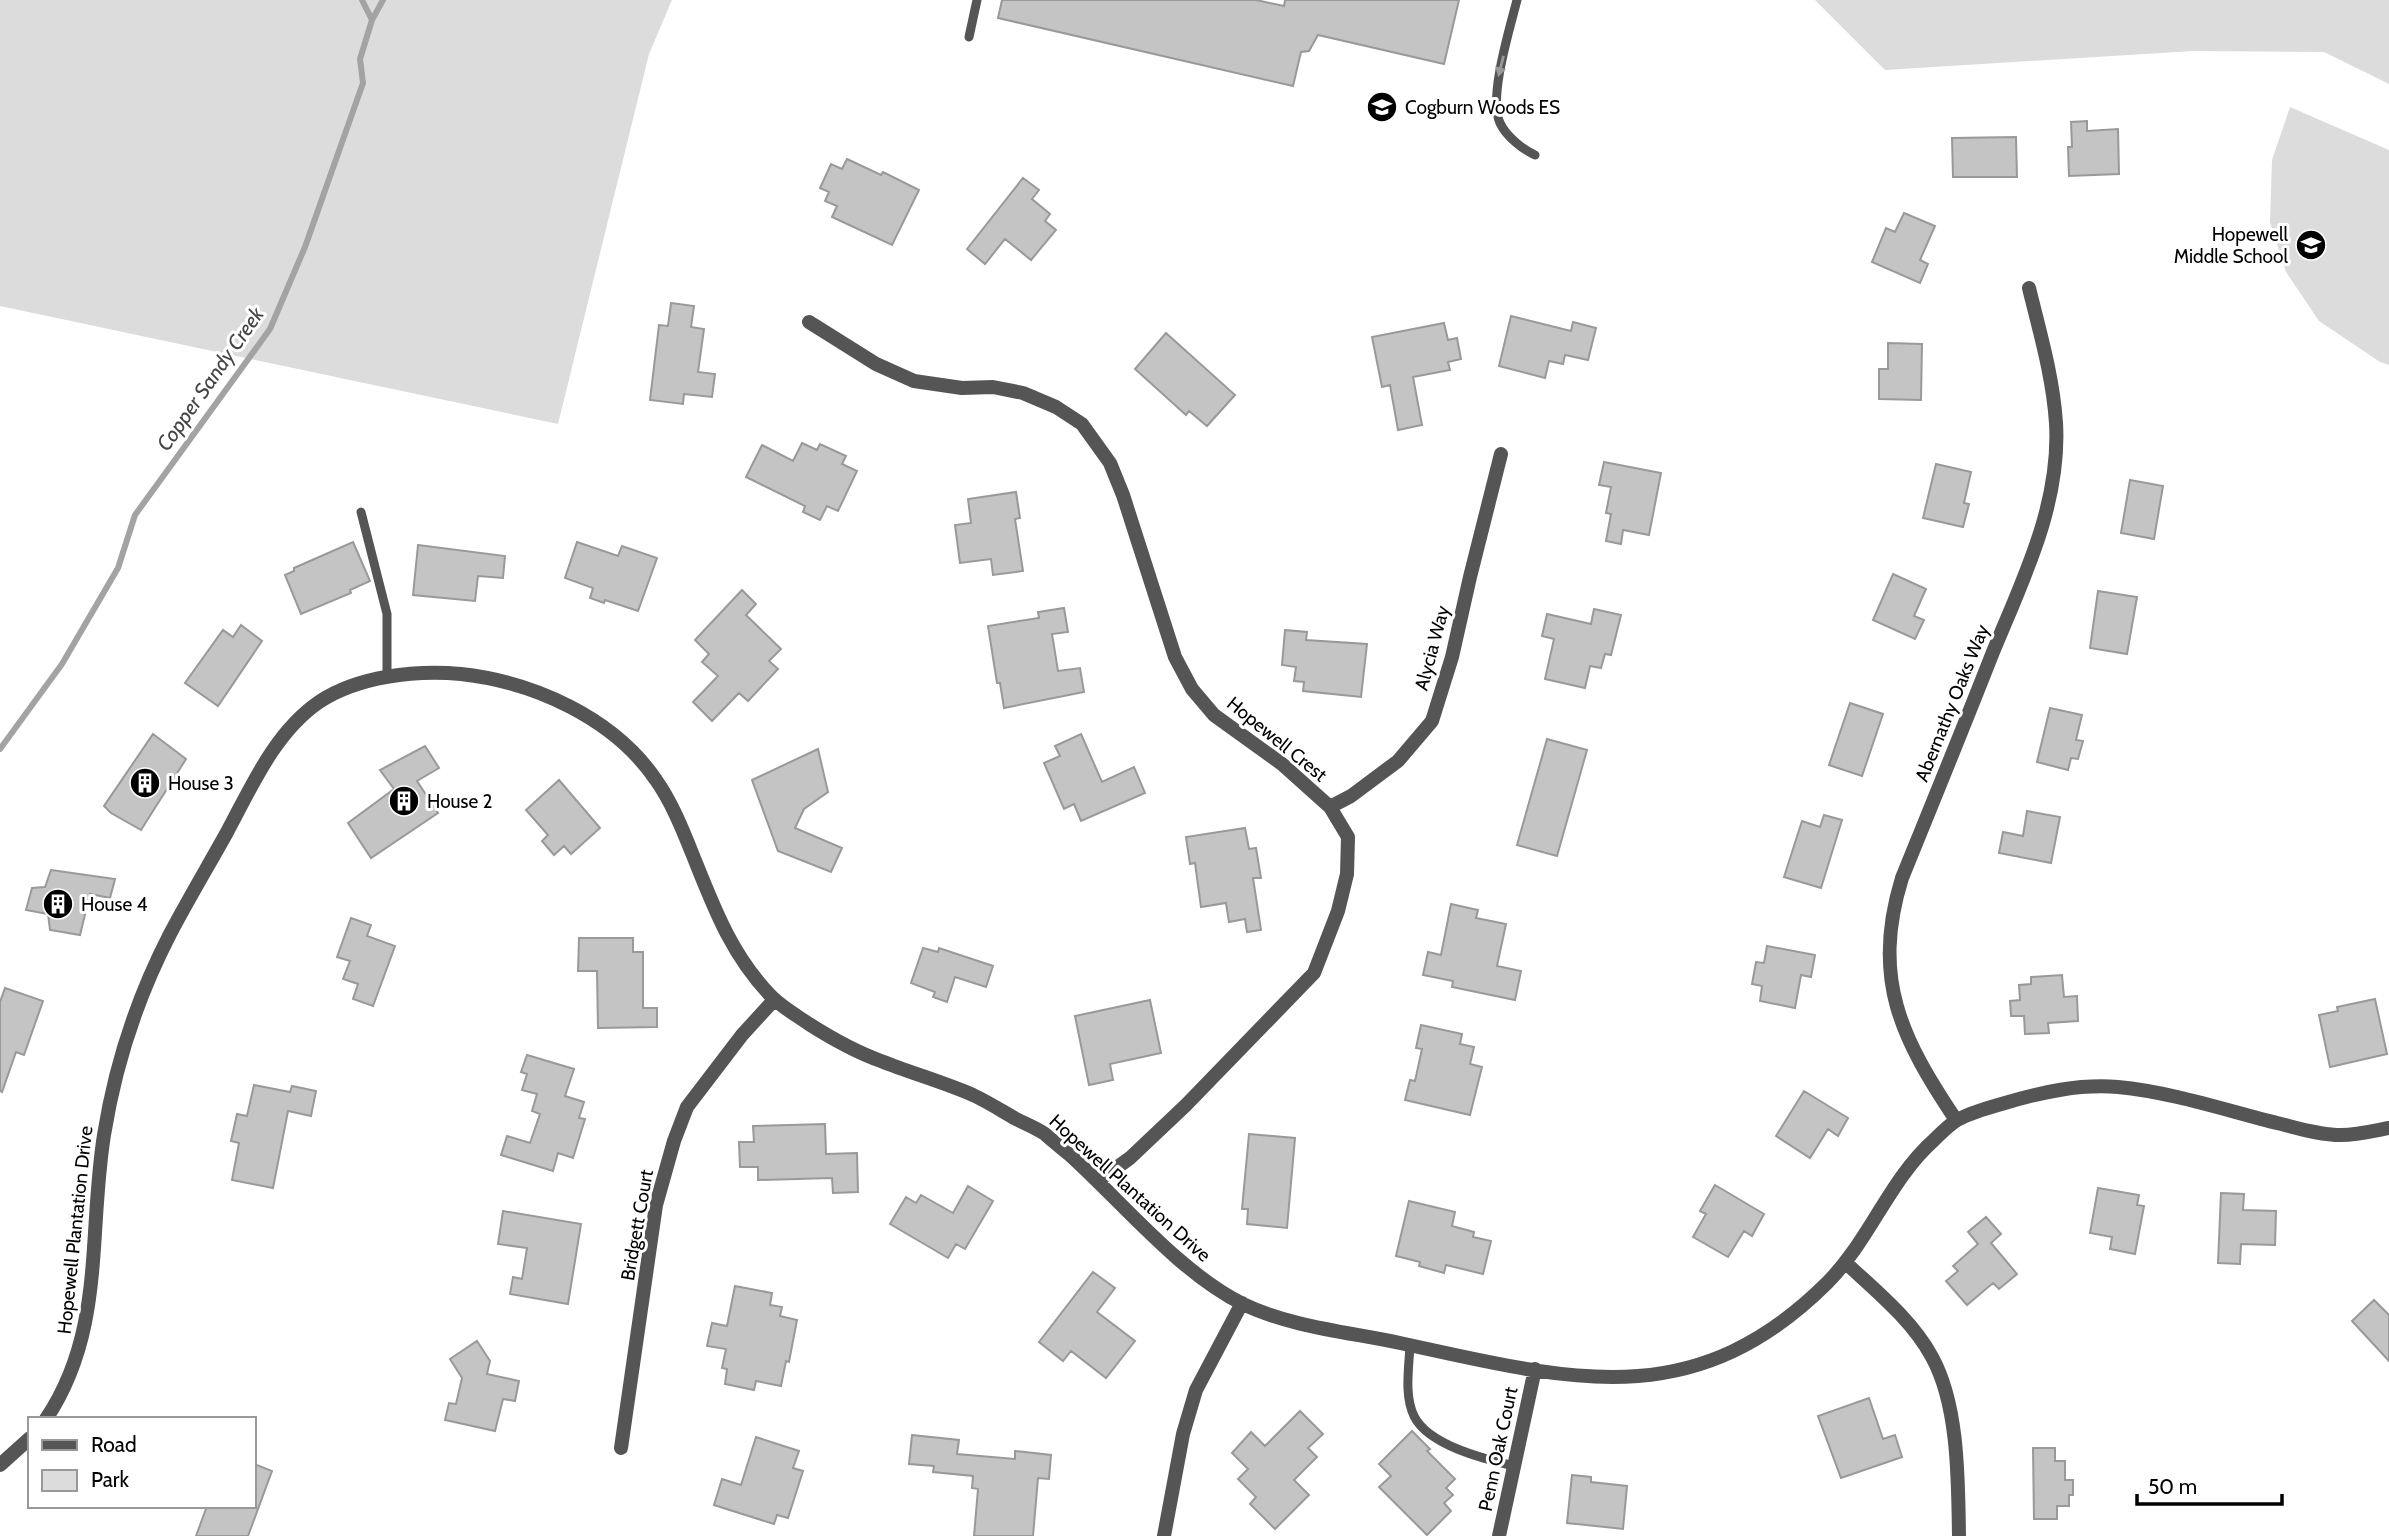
<svg xmlns="http://www.w3.org/2000/svg" width="2389" height="1536" viewBox="0 0 2389 1536" font-family="Cabin,sans-serif">
	<style>
		.green { fill: #dcdcdc }
		.lines { fill: none; stroke-linecap: round; stroke-linejoin: round }
		.stream { stroke: #a3a3a3; stroke-width: 6 }
		.building { fill: #c4c4c4; stroke: #999; stroke-width: 2 }
		.lane { stroke: #555; stroke-width: 9 }
		.street { stroke: #555; stroke-width: 14 }
		.oneway { fill: #999 }
		.labels { text-anchor: middle; dominant-baseline: central; stroke-width: 6; stroke-linejoin: round; paint-order: stroke }
		.poi-label { font-size: 19px; fill: #000; stroke: #fff; text-anchor: start }
		.street-label { font-size: 19px; fill: #000; stroke: #fff }
		.water-label { font-size: 21px; font-style: italic; fill: #444; stroke: #fff }
	</style>
	<rect width="100%" height="100%" fill="#fff"/>
	<path class="green" d="M0,0H672L649,54L558,424L0,306Z
		M1815,0H2389V84L2324,52L2193,51L1885,70Z
		M2290,107L2389,150V365L2380,362L2319,321L2286,272L2270,222L2272,160Z"/>
	<g class="lines">
		<path class="stream" d="M362,0L372,20
			M0,749L62,664L118,568L135,515L270,329L305,247L363,83L360,59L372,20L383,0"/>
	</g>
	<path class="building" d="M1002,0H1256L1284,6L1285,0H1459L1444,64L1318,35L1309,51L1301,52L1293,86L998,18Z
		M2087,121V131L2118,129L2119,174L2069,176L2068,147H2072L2071,122Z
		M2016,137L2017,177H1953L1952,138Z
		M847,159L881,175L883,172L919,190L892,245L832,217L837,206L825,201L829,192L820,188L831,164L842,169Z
		M1023,178L1039,190L1032,199L1050,214L1045,221L1056,230L1031,260L1005,239L985,264L967,249Z
		M1904,213L1935,226L1920,260L1928,264L1920,283L1872,262L1886,228L1895,232Z
		M671,303L694,306L691,327L704,329L698,372L715,374L712,397L684,394L683,404L650,400L659,325L668,326Z
		M1511,316L1571,331L1573,322L1596,328L1588,360L1565,355L1563,364L1549,361L1545,378L1499,366Z
		M1444,323L1448,340L1457,338L1461,359L1448,362L1450,370L1413,377L1422,425L1398,430L1390,385L1382,387L1372,337Z
		M1166,333L1235,395L1207,426L1189,411L1186,415L1135,369Z
		M1888,343L1922,344L1921,400L1879,399V369H1888Z
		M802,443L817,450L820,444L846,456L842,464L857,471L838,511L827,506L820,520L803,512L805,506L746,477L762,445L793,461Z
		M1604,462L1661,473L1649,535L1623,530L1621,544L1606,541L1611,514L1606,513L1611,487L1599,485Z
		M1936,464L1971,472L1964,503L1969,504L1963,527L1923,518Z
		M2130,480L2163,486L2154,539L2121,533Z
		M1016,492L1020,518L1015,519L1023,571L993,575L991,559L960,563L955,525L971,523L968,499Z
		M353,542L370,581L350,590L351,593L301,614L285,575L294,571V568Z
		M577,542L618,556L622,546L657,558L638,611L605,600L604,603L590,598L593,588L565,578Z
		M418,545L505,556L503,578L478,576L475,601L413,595Z
		M1893,574L1926,589L1914,616L1924,620L1915,639L1873,620Z
		M742,590L756,604L746,615L781,649L769,661L778,669L748,701L739,693L712,721L693,702L718,676L702,662L709,654L695,640Z
		M2098,591L2137,597L2127,654L2090,648Z
		M1064,608L1068,632L1052,634L1058,671L1080,668L1084,692L1004,708L1000,683H997L988,626L1039,618L1038,612Z
		M1594,609L1621,615L1611,655L1605,654L1601,668L1590,666L1585,688L1545,679L1554,639L1542,636L1547,614L1591,624Z
		M241,625L262,641L218,706L185,683L223,630L233,637Z
		M1285,630L1307,632L1306,640L1367,644L1361,697L1303,691L1304,682L1294,681L1296,667L1282,665Z
		M1850,703L1883,714L1862,776L1829,765Z
		M2050,708L2082,715L2076,740L2083,741L2078,759L2071,758L2068,770L2037,762Z
		M153,734L186,759L141,830L111,813L104,806Z
		M1081,734L1102,782L1134,767L1145,793L1081,821L1074,804L1064,809L1044,763L1060,756L1055,746Z
		M1547,739L1587,750L1557,856L1517,845Z
		M425,746L439,768L417,781L438,813L371,858L348,823L394,789L380,770Z
		M818,749L828,792L804,809L795,828L842,848L831,872L778,851L752,780Z
		M559,780L600,828L571,854L564,846L554,855L542,841L548,835L526,810Z
		M2027,811L2060,817L2051,863L1999,853L2003,832L2023,836Z
		M1824,815L1842,820L1821,888L1784,877L1802,821L1820,827Z
		M1245,828L1249,849L1256,848L1261,878H1253L1261,930L1247,932L1245,919L1229,922L1226,903L1201,907L1195,863L1190,864L1186,837Z
		M51,870L115,879L110,898L90,894L80,935L50,930L48,914L26,910L32,888L45,887Z
		M1451,904L1478,910L1476,918L1506,924L1497,966L1521,971L1515,1000L1452,987L1453,981L1423,975L1428,952L1441,955Z
		M351,918L371,925L367,936L395,946L373,1006L353,999L358,984L343,979L350,961L337,957Z
		M579,938H633V952H643V1008H657V1027L598,1028L597,971H578Z
		M1767,946L1815,955L1811,977L1801,975L1795,1008L1760,1001L1762,986L1752,984L1756,962L1764,963Z
		M923,948L938,952L939,948L993,966L986,987L955,977L947,1002L933,997L935,992L911,983Z
		M2062,975L2064,997L2077,996L2078,1021L2048,1023L2049,1033L2025,1034L2024,1016H2011L2010,1001L2020,1000L2019,985L2031,984V977Z
		M5,988L43,1001L24,1055L16,1052L2,1092L0,1091V1002Z
		M2375,999L2387,1054L2330,1067L2319,1015L2338,1011L2337,1007Z
		M1150,1000L1161,1053L1110,1064L1113,1080L1089,1085L1075,1016Z
		M1421,1025L1462,1034L1460,1044L1474,1047L1470,1064L1482,1067L1470,1115L1405,1100L1410,1080L1415,1081L1422,1049L1416,1048Z
		M527,1055L574,1069L565,1096L584,1102L579,1118L585,1119L573,1158L558,1153L553,1171L501,1155L507,1136L530,1143L540,1114L532,1111L537,1094L522,1090L527,1074L521,1072Z
		M254,1085L290,1092L292,1086L316,1091L311,1116L288,1111L273,1188L232,1180L239,1143L231,1141L237,1114L247,1116Z
		M1804,1091L1848,1118L1838,1136L1828,1129L1810,1158L1776,1136Z
		M825,1124L826,1154L857,1153L858,1192L833,1193L832,1178L758,1180V1167H740L739,1142H754L753,1126Z
		M1249,1134L1295,1138L1287,1228L1247,1224L1248,1209H1242Z
		M1715,1185L1764,1214L1752,1236L1744,1231L1728,1257L1693,1237L1706,1214L1700,1211Z
		M968,1186L993,1201L965,1249L956,1244L948,1258L890,1224L906,1197L916,1203L921,1195L953,1213Z
		M2098,1188L2139,1195L2137,1205L2144,1206L2135,1254L2110,1249L2112,1237L2090,1233Z
		M2221,1193L2244,1194L2243,1210L2276,1211L2275,1245L2241,1244L2240,1264L2218,1263Z
		M1409,1201L1455,1212L1452,1226L1474,1232L1473,1237L1491,1241L1483,1274L1446,1265L1444,1273L1419,1266L1420,1262L1396,1256Z
		M503,1211L581,1224L568,1304L510,1294L513,1277L522,1279L527,1248L498,1244Z
		M1986,1217L2001,1234L1991,1243L2017,1274L1999,1289L1993,1283L1967,1305L1946,1281L1958,1271L1953,1266L1978,1244L1968,1232Z
		M1093,1272L1115,1288L1097,1312L1135,1341L1106,1378L1071,1351L1063,1361L1039,1342Z
		M735,1286L772,1293L770,1305L782,1307L780,1316L797,1320L789,1362L786,1361L781,1386L756,1381L754,1390L725,1384L727,1369L722,1368L726,1349L707,1346L712,1323L727,1326Z
		M2374,1300L2389,1315V1361L2352,1321Z
		M477,1341L490,1361L487,1374L519,1381L515,1401L503,1399L495,1431L445,1420L449,1403L456,1404L462,1378L450,1359Z
		M1869,1398L1883,1439L1895,1435L1902,1457L1841,1478L1818,1416Z
		M1300,1411L1323,1434L1308,1448L1317,1457L1294,1480L1309,1495L1275,1529L1250,1504L1256,1497L1238,1479L1248,1469L1232,1453L1251,1432L1265,1446Z
		M1412,1431L1430,1449L1427,1451L1455,1479L1446,1488L1453,1495L1444,1503L1451,1511L1427,1535L1379,1487L1391,1476L1379,1464Z
		M912,1435L959,1440L957,1454L1015,1459V1451L1051,1455L1049,1479L1038,1478L1033,1536H974L978,1489L972,1488L973,1476L933,1472L934,1466L909,1464Z
		M756,1437L799,1451L793,1468L803,1471L788,1518L777,1515L774,1524L714,1505L722,1479L741,1485Z
		M2033,1448H2055V1461H2065V1480H2073V1495H2069V1506H2057V1519H2034Z
		M254,1464L272,1471L248,1536H196L207,1506H254Z
		M1572,1475L1591,1477V1482L1627,1486L1623,1529L1567,1523Z"/>
	<g class="lines">
		<path class="lane" d="M1517,0C1510,28 1488,98 1500,123C1506,136 1522,149 1535,155
			M969,37L977,0
			M361,512L387,614V678
			M1410,1345C1409,1368 1404,1395 1414,1416C1428,1445 1484,1459 1514,1466"/>
		<path class="street" d="M809,322L876,364L914,381L962,388L993,387L1023,393L1056,407L1082,424L1110,463L1123,495L1175,657L1192,689L1214,715L1282,764L1330,807L1348,837L1347,874L1338,911L1314,973L1186,1105L1130,1158L1098,1181
			M1330,807L1351,796L1398,761L1432,721L1452,657L1470,577L1501,454
			M1956,1120C1901,1038 1871,978 1902,878C1932,804 1962,731 1991,657C2021,583 2061,506 2056,423C2053,377 2040,333 2029,288
			M1846,1263C1876,1291 1912,1320 1932,1357C1959,1406 1958,1481 1959,1536
			M46,1419C105,1331 88,1235 104,1135C115,1066 138,996 170,934C188,900 207,868 226,834C251,788 274,733 319,702C358,676 415,670 461,674C534,682 614,718 656,780C671,801 682,828 692,853C713,905 730,953 770,995C780,1006 796,1015 809,1024C831,1038 856,1052 881,1061C911,1073 943,1082 973,1095C988,1102 1002,1111 1016,1119C1026,1124 1036,1128 1045,1134C1046,1135 1068,1154 1070,1155C1122,1202 1180,1273 1243,1304C1291,1327 1348,1332 1400,1343C1567,1379 1692,1417 1827,1283C1870,1240 1889,1180 1934,1140C1939,1135 1953,1122 1959,1119C1972,1112 1991,1107 2005,1103C2042,1092 2079,1084 2118,1087C2171,1092 2225,1110 2277,1123C2298,1128 2319,1135 2341,1135C2357,1135 2373,1131 2389,1128
			M621,1448L656,1205L674,1141L687,1107L742,1035L774,1000
			M0,1465L30,1438
			M1164,1536L1183,1434L1196,1390L1242,1303
			M1499,1536L1535,1369"/>
	</g>
	<defs><path id="oneway-solid" d="M-6-.8H1V-3.2L6.5 0L1 3.2V.8H-6Z" transform="scale(1.75)"/></defs>
	<use class="oneway" href="#oneway-solid" transform="translate(1501 66) rotate(104)"/>
	<defs>
		<g id="school-disc" transform="scale(1.575)"><circle r="9.5" fill="#000" stroke="#fff"/><path d="M0-5L7-2L0 1L-7-2ZM-4 1L0 2.5L4 1V4Q0 6-4 4Z" fill="#fff"/></g>
		<g id="building-disc" transform="scale(1.575)"><circle r="9.5" fill="#000" stroke="#fff"/><path d="M-4-6H4V6H1V3H-1V6H-4ZM-2.5-4.3h1.7v1.8h-1.7ZM.8-4.3h1.7v1.8H.8ZM-2.5-1h1.7V.8h-1.7ZM.8-1h1.7V.8H.8Z" fill="#fff"/></g>
	</defs>
	<g fill-rule="evenodd">
		<use href="#school-disc" x="1382" y="107"/>
		<use href="#school-disc" x="2311" y="245"/>
		<use href="#building-disc" x="145" y="783"/>
		<use href="#building-disc" x="404" y="801"/>
		<use href="#building-disc" x="58" y="904"/>
	</g>
	<g class="labels">
		<g class="poi-label">
			<text x="1405" y="107">Cogburn Woods ES</text>
			<text x="2288" y="234" text-anchor="end">Hopewell<tspan x="2288" dy="22">Middle School</tspan></text>
			<text x="168" y="783">House 3</text>
			<text x="427" y="801">House 2</text>
			<text x="81" y="904">House 4</text>
		</g>
		<g class="street-label">
			<text transform="translate(1432 648) rotate(-75)">Alycia Way</text>
			<text transform="translate(1952 703) rotate(-68)">Abernathy Oaks Way</text>
			<text transform="translate(1277 739) rotate(39)">Hopewell Crest</text>
			<text transform="translate(1130 1188) rotate(42)">Hopewell Plantation Drive</text>
			<text transform="translate(637 1225) rotate(-80)">Bridgett Court</text>
			<text transform="translate(75 1230) rotate(-84)">Hopewell Plantation Drive</text>
			<text transform="translate(1498 1449) rotate(-78)">Penn Oak Court</text>
		</g>
		<g class="water-label">
			<text transform="translate(210 379) rotate(-55)">Copper Sandy Creek</text>
		</g>
	</g>
	<rect x="28" y="1417" width="228" height="91" fill="#ffffff" stroke="#999999" stroke-width="2"/>
	<rect x="42" y="1440" width="35" height="10" fill="#555555" stroke="#999999" stroke-width="2"/>
	<text x="91" y="1452" font-size="21" fill="#000000">Road</text>
	<rect x="42" y="1470" width="35" height="21" fill="#dcdcdc" stroke="#999999" stroke-width="2"/>
	<text x="91" y="1487" font-size="21" fill="#000000">Park</text>
	<path d="M2137 1494v10h145v-10" fill="none" stroke="#000000" stroke-width="3.5"/>
	<text x="2148" y="1494" font-size="21" fill="#000000" stroke="#ffffff" stroke-width="5" paint-order="stroke">50 m</text>
</svg>
